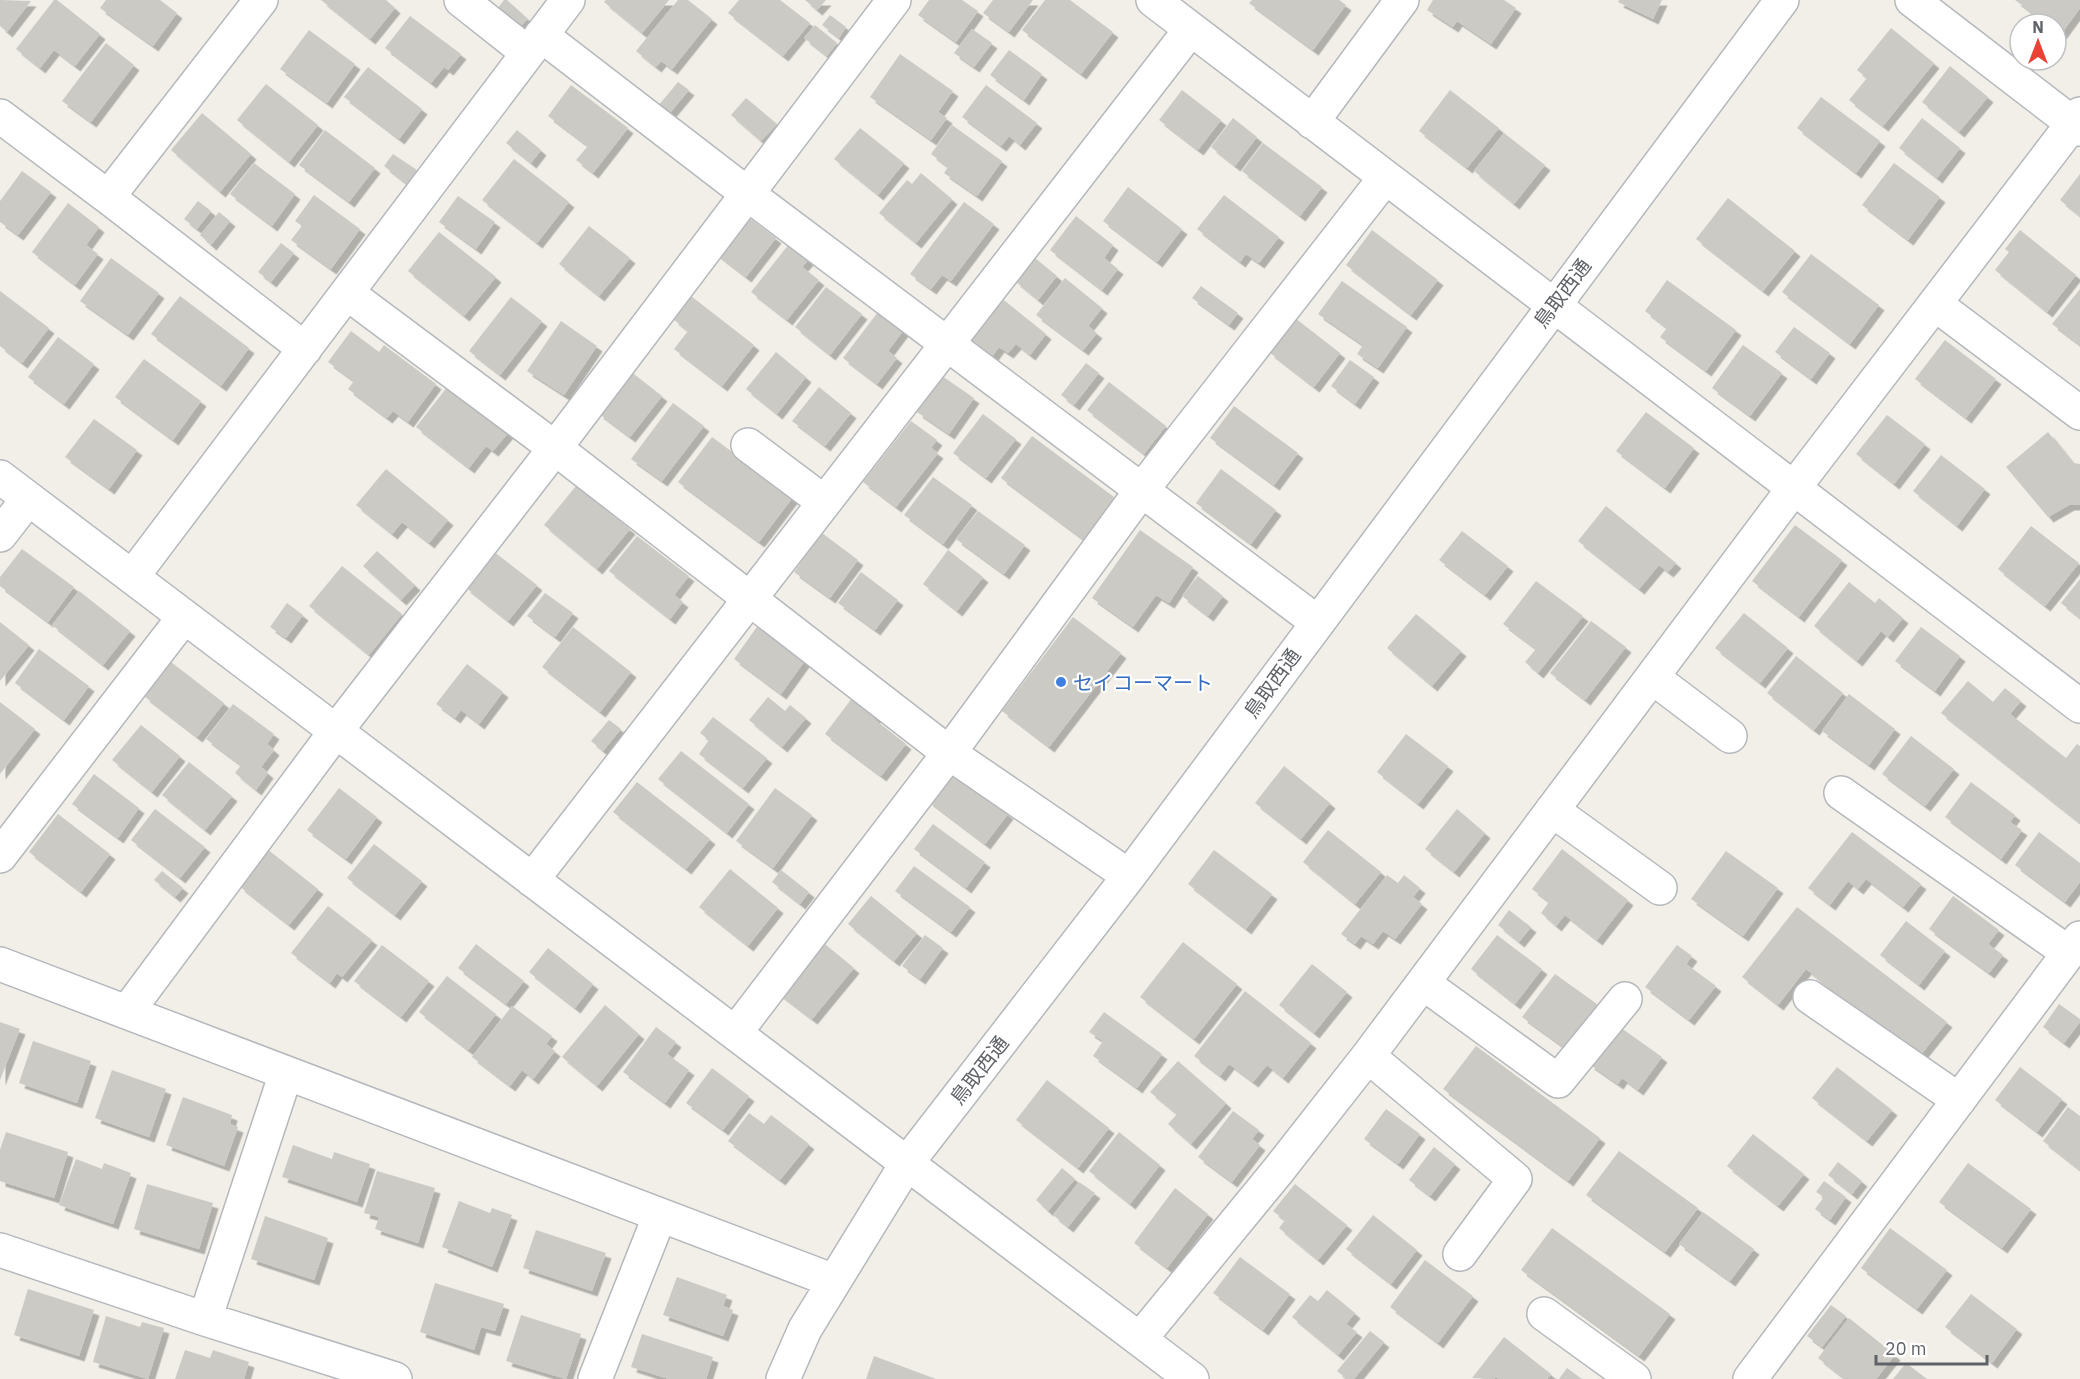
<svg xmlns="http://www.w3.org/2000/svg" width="2080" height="1379" viewBox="0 0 2080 1379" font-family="'IBM Plex Sans','Noto Sans JP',sans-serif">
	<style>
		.building { fill: #cccac5; filter: url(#shadow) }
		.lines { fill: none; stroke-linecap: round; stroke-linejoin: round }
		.minor-casing { stroke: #b5b8bc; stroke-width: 36 }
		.minor { stroke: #fff; stroke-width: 33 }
		.shop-dot { fill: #3f7fe0; stroke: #fff; stroke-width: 2 }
		.labels { text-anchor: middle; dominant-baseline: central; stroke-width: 4.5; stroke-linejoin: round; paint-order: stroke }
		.street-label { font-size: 20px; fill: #5f6368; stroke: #fff }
		.shop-label { font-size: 20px; fill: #366cbe; stroke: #fff; text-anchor: start }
	</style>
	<defs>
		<filter id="shadow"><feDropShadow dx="5.5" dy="5.5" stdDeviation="0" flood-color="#0004"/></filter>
	</defs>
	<rect width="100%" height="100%" fill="#f1efe8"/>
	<path class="building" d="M0,0L31,1L7,32L0,26Z
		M54,0H57L100,34L75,66L54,50L40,68L16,49Z
		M106,0H160L177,13L153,46L100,8Z
		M321,0H386L395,8L370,39Z
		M504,0H507L528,19L520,27L498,8Z
		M606,0H669L642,33L604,2Z
		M678,0H688L712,19L672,69L661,61L656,67L636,51Z
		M739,0H780L810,23L783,56L728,13Z
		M805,0H826L817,10Z
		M929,0H962L978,11L956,42L918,15Z
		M993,0H1033L1009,32L983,13Z
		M1045,0H1070L1113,32L1081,74L1022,30Z
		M1252,0H1339L1346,5L1313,50L1249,3Z
		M1433,0H1504L1516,8L1491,44L1457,21L1453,27L1427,10Z
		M1619,0H1662L1653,19L1618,2Z
		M2015,0H2080V8L2061,34L2056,31V24H2047Z
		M830,15L846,27L839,38L822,25Z
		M410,16L461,54L448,70L444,67L431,83L385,48Z
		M815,25L837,43L827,56L804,38Z
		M1891,28L1934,63L1883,126L1849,100L1867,78L1857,70Z
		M972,29L992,43L974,67L954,53Z
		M309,30L355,64L327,103L280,69Z
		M106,43L134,65L91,122L62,101Z
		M1009,50L1042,74L1024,100L990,75Z
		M900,54L953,91L938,112L947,118L931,140L870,97Z
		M1950,66L1988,97L1959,132L1922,102Z
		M368,67L422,109L399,139L344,97Z
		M678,82L689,90L669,114L658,106Z
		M266,84L318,125L289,162L237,120Z
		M571,85L628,128L593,173L576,160L588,146L548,116Z
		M986,85L1037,123L1020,145L1009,136L1001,146L962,117Z
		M1182,90L1221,120L1198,150L1159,120Z
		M1450,90L1499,128L1467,168L1419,131Z
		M1821,97L1880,141L1856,173L1797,128Z
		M746,98L777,124L761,141L731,115Z
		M202,113L251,154L220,192L171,150Z
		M1233,118L1257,137L1235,166L1211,147Z
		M1922,118L1960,148L1937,178L1899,148Z
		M952,125L1002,161L977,196L944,173L948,167L931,154Z
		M860,128L904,163L878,195L834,159Z
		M325,130L375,168L349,202L299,165Z
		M517,130L541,150L531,163L506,143Z
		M1504,133L1545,165L1514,204L1474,171Z
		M1263,143L1322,187L1300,216L1242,171Z
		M393,154L417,170L407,184L384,166Z
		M514,159L569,202L537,243L482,200Z
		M254,163L295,194L272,226L230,194Z
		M1894,163L1940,197L1908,240L1862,205Z
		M22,171L51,192L18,235L0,222V201Z
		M921,173L952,199L916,243L879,213L907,180L912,184Z
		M2080,174V216L2060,200Z
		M1128,187L1182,229L1157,262L1103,221Z
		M314,195L360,229L331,269L291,240L302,226L295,221Z
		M1224,195L1279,237L1259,263L1246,254L1240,262L1197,229Z
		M458,196L495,222L476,249L439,222Z
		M1728,198L1795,251L1763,291L1696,239Z
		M198,201L211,211L197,229L184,219Z
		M964,202L994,224L951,281L942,275L931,289L910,274Z
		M68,203L99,227L86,245L98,254L75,285L32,252Z
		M219,212L230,221L211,245L200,235Z
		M744,214L776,238L746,277L715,253Z
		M1076,216L1113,245L1104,258L1118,269L1102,290L1050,250Z
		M589,226L630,258L599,296L559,264Z
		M1372,230L1438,280L1411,315L1346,265Z
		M2020,230L2076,275L2047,312L1995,270L2009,252L2005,249Z
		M439,232L496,277L464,316L408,271Z
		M281,243L294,253L271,282L258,272Z
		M789,244L809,259L802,267L819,280L787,320L751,292Z
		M1811,254L1879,305L1850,344L1782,292Z
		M111,258L159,293L128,335L80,301Z
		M1035,258L1057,276L1038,300L1015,281Z
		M1065,278L1102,308L1088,326L1097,333L1083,350L1036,315Z
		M1667,280L1736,330L1706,371L1660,337L1667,328L1645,311Z
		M1342,281L1407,327L1378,368L1357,354L1363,345L1318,314Z
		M1201,286L1238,313L1229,325L1192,298Z
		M826,287L862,314L830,355L795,327Z
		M2080,289V345L2052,324Z
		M0,291L49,328L22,363L0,346Z
		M180,296L249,348L221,386L151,334Z
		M691,296L754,345L722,386L674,349L688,331L673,319Z
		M511,297L542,321L500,375L469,351Z
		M1000,297L1046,334L1030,355L1016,344L1008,353L999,347L991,358L967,339Z
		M878,312L903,331L888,351L897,358L877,384L843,358Z
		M1295,318L1340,353L1314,387L1269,352Z
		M561,321L597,346L564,395L527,371Z
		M1794,327L1830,353L1811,379L1775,352Z
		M351,331L379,352L384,345L436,384L408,422L393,411L387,418L348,389L354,381L328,362Z
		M58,337L94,364L64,404L28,377Z
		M1945,340L1996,379L1966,418L1915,379Z
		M1743,345L1782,373L1750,416L1712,388Z
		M776,352L806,377L777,414L746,389Z
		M144,359L201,401L173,440L115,397Z
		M1350,360L1374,377L1355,404L1331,386Z
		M1086,363L1099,373L1074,405L1061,395Z
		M630,371L662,396L630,437L598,413Z
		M942,376L974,398L949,434L917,412Z
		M1109,382L1166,426L1144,454L1087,410Z
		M448,386L508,433L493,451L486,446L469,468L416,427Z
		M819,387L851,413L825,446L792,421Z
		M673,403L704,426L662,481L631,459Z
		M1234,406L1298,453L1274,485L1210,438Z
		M1646,412L1694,448L1665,488L1616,451Z
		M983,414L1016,439L986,478L953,453Z
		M1887,415L1925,444L1894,484L1856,454Z
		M94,419L137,450L109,489L65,457Z
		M911,421L937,440L931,448L938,453L896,507L863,482Z
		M2048,432L2073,463L2080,464V505H2069L2048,517L2006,467Z
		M1032,436L1114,497L1083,539L1001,478Z
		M712,437L793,497L759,542L678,482Z
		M1941,455L1985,489L1957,526L1913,491Z
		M386,469L448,520L429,543L402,522L392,534L356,505Z
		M1221,469L1276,510L1251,544L1196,503Z
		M933,477L972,505L943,544L904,515Z
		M576,486L630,529L597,569L544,525Z
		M1606,506L1676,563L1668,572L1659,565L1639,589L1578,541Z
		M978,511L1025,545L1004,574L956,539Z
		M1795,525L1842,560L1799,617L1752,581Z
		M2031,526L2079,563L2045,606L1998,569Z
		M1140,530L1193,567L1169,603L1156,595L1133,627L1092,598Z
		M1462,531L1508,566L1485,595L1439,560Z
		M822,533L858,560L830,598L794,572Z
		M637,536L689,576L674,595L683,602L670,619L609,571Z
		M22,549L74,587L48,622L0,586V577Z
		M948,550L983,577L957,611L923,584Z
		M377,551L415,585L401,600L363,566Z
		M493,551L537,585L508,621L465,587Z
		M342,566L402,614L369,655L309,606Z
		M861,572L898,600L875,630L838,603Z
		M1198,576L1223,596L1208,616L1182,596Z
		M2080,579V618L2061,603Z
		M1536,581L1583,616L1538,673L1525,662L1536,649L1503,624Z
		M1849,582L1875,603L1879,598L1903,618L1888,637L1881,631L1857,661L1814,626Z
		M79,591L130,631L103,665L52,625Z
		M545,593L573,613L555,637L527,616Z
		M287,603L303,615L286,638L270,627Z
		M1744,613L1788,648L1760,683L1715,648Z
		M1416,614L1461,651L1432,686L1387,648Z
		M1073,617L1121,653L1049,747L1002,711Z
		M1591,621L1626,647L1585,700L1550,673Z
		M0,622L29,645L0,681Z
		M759,624L806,659L781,694L734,659Z
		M573,627L631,672L600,712L542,667Z
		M1921,627L1960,656L1935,691L1895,661Z
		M39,649L89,686L64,720L15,683Z
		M1796,656L1843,693L1814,730L1767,693Z
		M171,662L224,703L197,737L144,696Z
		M467,664L503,692L479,724L461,710L455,718L436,704Z
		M1968,681L1993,702L2005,688L2021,701L2010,714L2066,758L2077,744L2080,746V823L1941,713Z
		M855,694L879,713L874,719L906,744L881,776L825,734Z
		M1849,694L1895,729L1869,765L1822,731Z
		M768,697L785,711L790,705L806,718L782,747L749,720Z
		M0,702L35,729L0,774Z
		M233,704L274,734L267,744L274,750L261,767L268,773L256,790L235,773L241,765L206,739Z
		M713,717L767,758L743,788L699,754L709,740L700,733Z
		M609,720L621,729L603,751L591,741Z
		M141,725L180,756L152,792L112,760Z
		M1406,734L1448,766L1418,804L1377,772Z
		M1911,736L1954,769L1925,806L1882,774Z
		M681,751L749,804L727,833L658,779Z
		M189,762L232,796L205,830L162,795Z
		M1284,766L1330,803L1301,839L1255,803Z
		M950,769L1008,814L985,844L927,800Z
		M94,774L139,808L118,838L72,804Z
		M637,782L710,839L686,869L613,812Z
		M1971,782L2015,815L2010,822L2022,830L2001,859L1945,817Z
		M339,788L377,817L346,859L307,830Z
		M775,788L812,815L773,868L736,841Z
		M155,809L205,847L180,878L131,840Z
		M1457,809L1485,833L1454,872L1425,849Z
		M58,814L110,854L81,892L29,852Z
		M933,824L985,862L966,888L914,849Z
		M1328,830L1381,872L1355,904L1303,862Z
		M1852,832L1921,884L1903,907L1866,879L1858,889L1848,881L1830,905L1808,888Z
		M2039,832L2080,863V882L2065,902L2015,865Z
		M374,844L422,881L395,915L347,878Z
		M267,849L318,889L289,925L239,886Z
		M1562,849L1628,900L1597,940L1565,915L1556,926L1541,913L1549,902L1532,889Z
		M1214,850L1272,894L1246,929L1188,884Z
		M1726,851L1778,888L1743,936L1691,899Z
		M914,866L970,907L951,932L895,891Z
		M730,869L778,908L748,946L699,907Z
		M781,870L809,892L800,904L772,882Z
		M162,871L183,888L175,897L154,880Z
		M1387,875L1398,883L1404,875L1420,888L1413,897L1422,904L1395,939L1383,931L1373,944L1361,936L1355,944L1341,934Z
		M871,896L917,933L894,961L848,924Z
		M1953,896L1999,930L1988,944L2003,955L1989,973L1929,929Z
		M328,906L372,940L342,977L337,973L330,983L291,953Z
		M1797,907L1947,1022L1919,1057L1806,969L1778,1005L1742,977Z
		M1509,910L1531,927L1519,942L1498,925Z
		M1906,921L1945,951L1919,985L1880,955Z
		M925,935L943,948L920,979L902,966Z
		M1497,935L1542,969L1515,1004L1471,969Z
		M820,940L854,968L812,1019L778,993Z
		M1183,942L1237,984L1194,1039L1140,997Z
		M476,944L524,981L506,1004L458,968Z
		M382,945L429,981L401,1017L354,981Z
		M1677,945L1692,956L1686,964L1716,986L1689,1020L1645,987Z
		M548,948L593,984L575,1008L529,972Z
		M1312,964L1347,992L1314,1033L1279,1005Z
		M1555,974L1597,1004L1565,1048L1522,1017Z
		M447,976L496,1014L468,1050L419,1012Z
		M1245,991L1311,1043L1283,1078L1267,1065L1253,1082L1229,1064L1220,1076L1194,1056Z
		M2059,1004L2080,1019V1022L2064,1043L2043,1027Z
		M605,1005L639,1034L597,1086L562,1057Z
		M512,1006L552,1036L546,1044L555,1051L533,1079L522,1070L510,1086L472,1057Z
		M1104,1012L1162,1054L1137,1088L1093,1056L1103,1041L1089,1032Z
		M0,1022L20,1029L0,1080Z
		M1617,1025L1662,1057L1638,1090L1622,1078L1618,1084L1589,1064Z
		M656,1027L676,1042L667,1054L689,1070L665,1103L623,1072Z
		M33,1041L91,1061L77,1103L19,1083Z
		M1476,1046L1600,1138L1568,1181L1443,1089Z
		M1178,1061L1226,1103L1191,1144L1168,1124L1177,1114L1150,1092Z
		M1837,1067L1892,1110L1867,1141L1812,1098Z
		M2020,1067L2062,1099L2037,1132L1995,1100Z
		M712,1068L749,1096L723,1130L686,1103Z
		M112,1070L166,1089L149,1137L95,1118Z
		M1047,1080L1109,1128L1078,1168L1016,1120Z
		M183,1097L232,1115L230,1124L238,1127L224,1166L166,1145Z
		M2068,1107L2080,1116V1170L2043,1141Z
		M1386,1109L1420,1134L1398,1164L1364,1139Z
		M1233,1111L1259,1130L1252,1139L1260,1145L1232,1182L1198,1157Z
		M749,1113L764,1124L771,1115L809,1144L780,1180L728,1141Z
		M6,1132L68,1152L54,1198L0,1181V1150Z
		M1119,1132L1160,1165L1130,1204L1089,1171Z
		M1753,1134L1804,1174L1778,1206L1727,1166Z
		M293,1145L332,1159L334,1152L370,1164L357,1202L282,1177Z
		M1434,1147L1455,1164L1430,1196L1409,1180Z
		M1619,1151L1698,1208L1665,1252L1586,1195Z
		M76,1159L102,1169L104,1163L131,1173L113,1224L59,1205Z
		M1838,1162L1862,1181L1852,1194L1828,1175Z
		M1968,1163L2031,1209L2002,1248L1939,1202Z
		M1062,1168L1075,1179L1048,1211L1036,1200Z
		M377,1171L435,1188L418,1243L375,1229L379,1217L364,1213Z
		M1824,1181L1846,1197L1830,1220L1815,1209L1824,1197L1816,1192Z
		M1079,1182L1095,1193L1068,1227L1053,1215Z
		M147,1184L213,1203L199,1249L134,1229Z
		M1295,1184L1347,1225L1318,1260L1279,1228L1285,1220L1273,1211Z
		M1175,1188L1208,1214L1167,1268L1134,1243Z
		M459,1201L490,1213L492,1208L512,1215L492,1267L442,1247Z
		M1703,1212L1754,1249L1730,1281L1679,1244Z
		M1373,1215L1417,1250L1391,1284L1346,1249Z
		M265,1216L328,1238L314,1280L251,1259Z
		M1552,1228L1670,1314L1639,1356L1521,1270Z
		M1890,1228L1947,1270L1917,1309L1861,1268Z
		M536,1230L606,1253L592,1291L523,1268Z
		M1240,1257L1290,1294L1263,1330L1213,1293Z
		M1425,1260L1473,1296L1438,1343L1390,1307Z
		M677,1277L727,1295L723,1306L733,1310L723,1336L663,1315Z
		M435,1283L504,1304L495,1331L481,1327L474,1350L420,1332Z
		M28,1289L94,1310L79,1356L14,1335Z
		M1327,1290L1355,1313L1346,1324L1357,1332L1338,1355L1292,1317L1310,1295L1318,1301Z
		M1971,1294L2017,1329L1992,1363L1945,1327Z
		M1831,1305L1846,1316L1822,1347L1807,1336Z
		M521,1315L581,1334L566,1379L506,1361Z
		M106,1316L140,1327L142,1322L164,1328L148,1379L93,1362Z
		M1849,1318L1895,1355L1876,1379H1845L1818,1358Z
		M1370,1331L1384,1342L1354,1379H1347L1337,1371Z
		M642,1334L713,1357L706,1379H669L631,1367Z
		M1504,1337L1551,1374L1547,1379H1499L1496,1377L1494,1379L1472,1378Z
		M185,1350L210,1358L213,1350L249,1362L244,1379H175Z
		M874,1356L936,1379H866Z
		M1906,1363L1927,1379H1893Z
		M1567,1368L1582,1379H1559Z"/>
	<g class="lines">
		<g class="minor-casing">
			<path id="minor" d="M461,0L528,53
				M1153,0L2080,706
				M1912,0L2080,129
				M541,35L749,195L1317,622
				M0,116L108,197L261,0
				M1312,122L1402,0
				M108,197L305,349
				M347,293L555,448L949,753L1129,876
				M1935,304L2080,413
				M748,445L824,502
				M0,477L1192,1379
				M0,535L28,499
				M132,577L568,0
				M1652,677L1730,736
				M1841,793L2069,953
				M1552,810L1660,888
				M0,856L184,617
				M532,880L1191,29
				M0,964L834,1281
				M1423,983L1558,1081L1625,999
				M1810,997L1959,1100
				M127,1012L336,731L555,448L894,0
				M735,1033L949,753L1141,491L1385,178
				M1368,1056L1515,1179L1460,1254
				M0,1250L205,1319L395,1379
				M1544,1314L1634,1379
				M205,1319L286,1073
				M1140,1339L1277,1172L1368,1056L1793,489L2080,114
				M595,1379L660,1215
				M783,1379L805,1329L907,1163L1129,876L1782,0
				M1750,1379L2080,938"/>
		</g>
		<use href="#minor" class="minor"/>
	</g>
	<circle class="shop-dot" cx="1061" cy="682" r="6"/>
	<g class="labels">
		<g class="street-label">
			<text transform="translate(1562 293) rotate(-53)">鳥取西通</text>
			<text transform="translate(1272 683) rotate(-54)">鳥取西通</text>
			<text transform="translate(979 1070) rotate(-52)">鳥取西通</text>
		</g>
		<g class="shop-label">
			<text x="1073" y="682">セイコーマート</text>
		</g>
	</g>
	<g transform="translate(2038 42)"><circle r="28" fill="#ffffff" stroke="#bfc1c3" stroke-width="1.5"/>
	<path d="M0-4.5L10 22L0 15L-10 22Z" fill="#ea4335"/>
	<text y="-9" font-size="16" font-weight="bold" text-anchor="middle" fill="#5f6368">N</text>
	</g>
	<path d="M1876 1355v9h111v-9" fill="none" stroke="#5f6368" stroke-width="3"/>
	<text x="1885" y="1355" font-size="18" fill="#5f6368" stroke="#ffffff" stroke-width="4.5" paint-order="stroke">20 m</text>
</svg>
